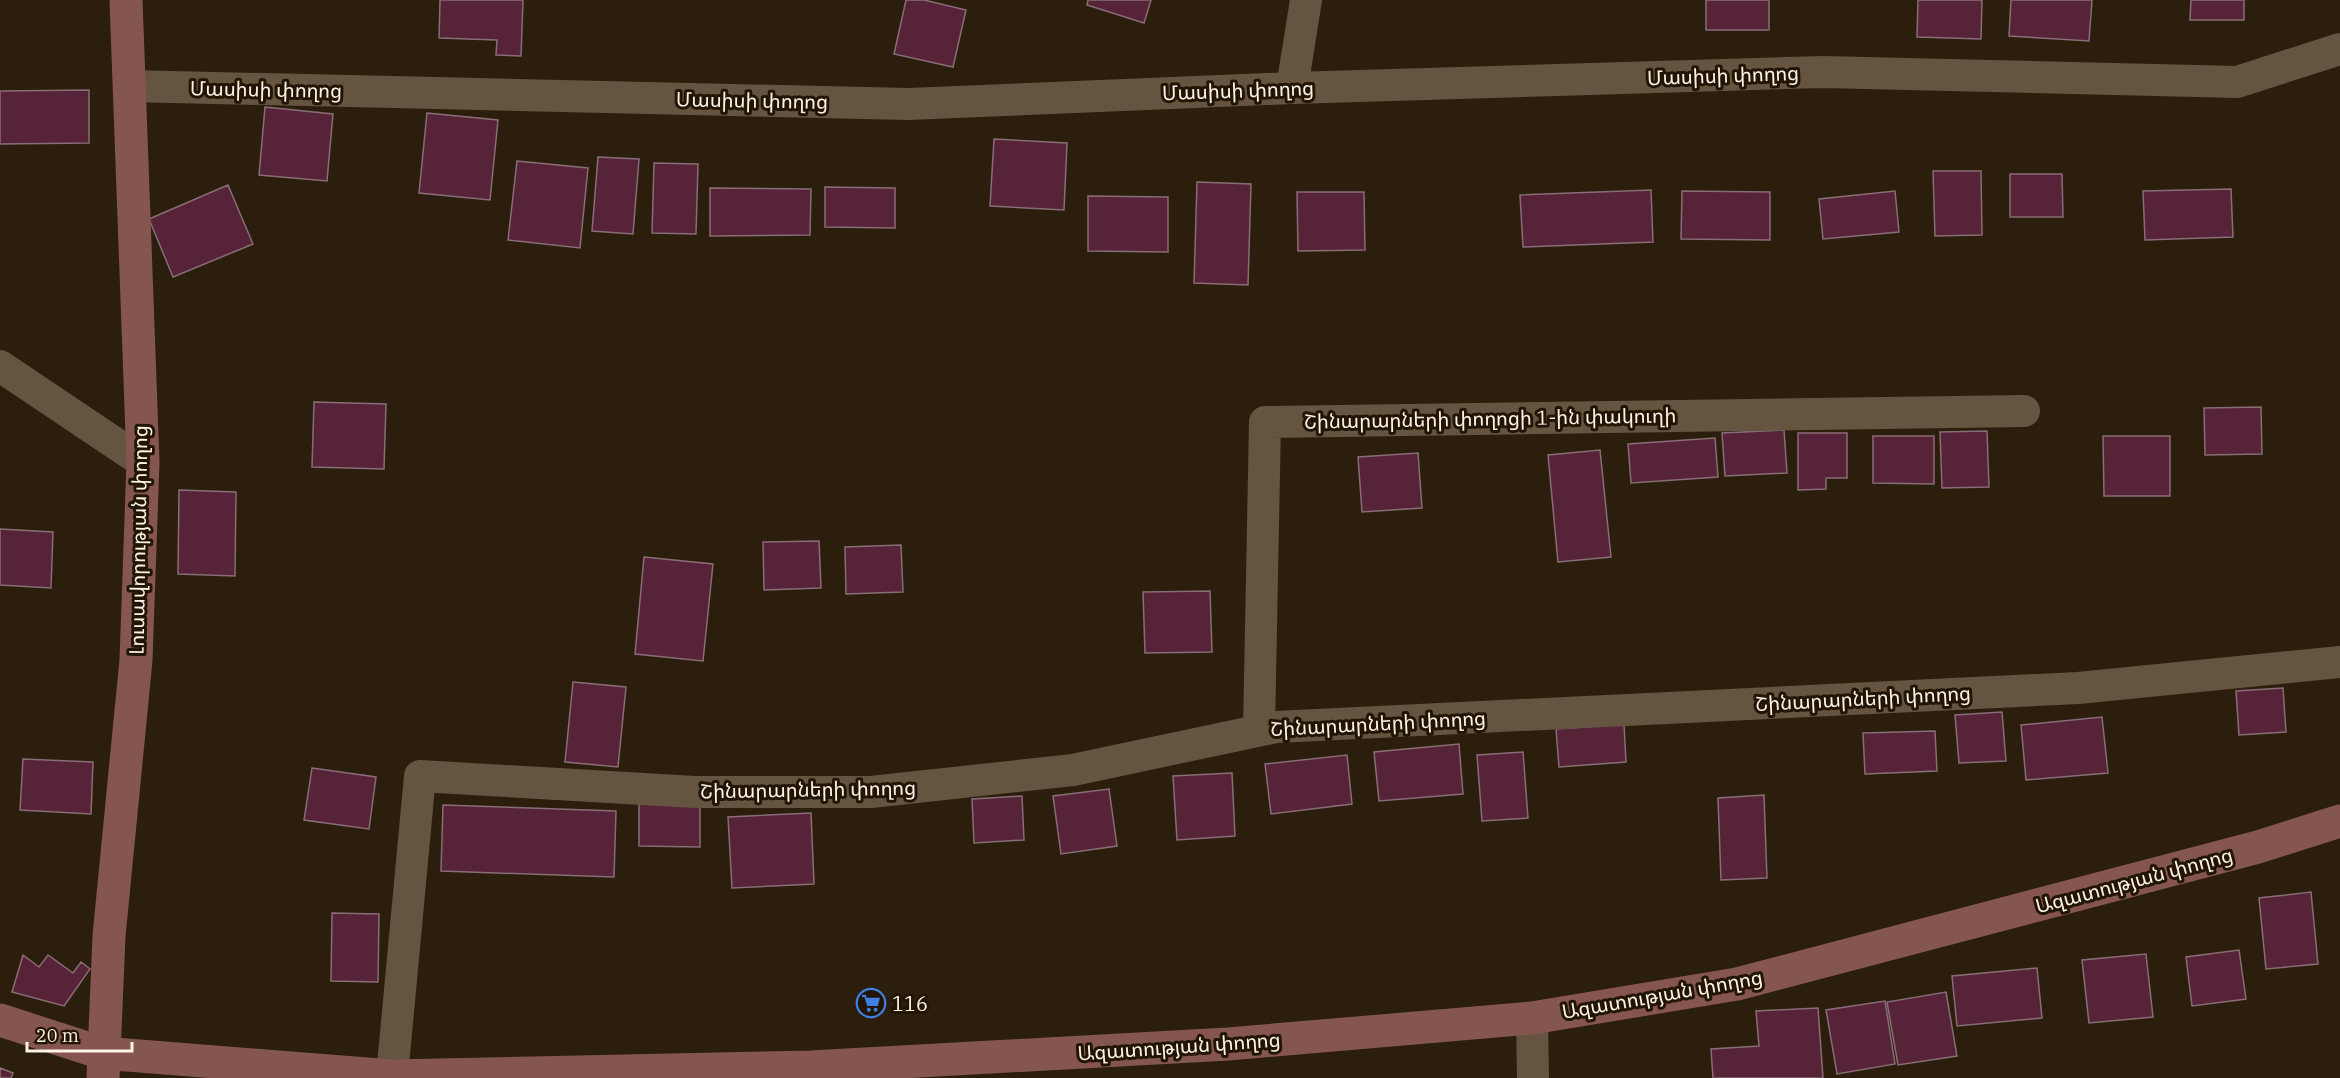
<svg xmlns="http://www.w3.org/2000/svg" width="2340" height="1078" viewBox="0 0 2340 1078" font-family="'IBM Plex Serif','Noto Sans Armenian',serif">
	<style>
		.building { fill: #572339; stroke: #886d76; stroke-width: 1.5 }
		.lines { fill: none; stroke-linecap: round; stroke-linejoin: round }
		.street { stroke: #645440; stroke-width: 32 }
		.secondary { stroke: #855650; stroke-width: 33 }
		.labels { text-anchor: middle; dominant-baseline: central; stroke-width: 6; stroke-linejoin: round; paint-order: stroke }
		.street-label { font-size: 20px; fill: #fcf2e7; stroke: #221504 }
		.poi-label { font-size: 20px; fill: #fcf2e7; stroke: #221504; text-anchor: start }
	</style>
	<rect width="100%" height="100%" fill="#2c1e0c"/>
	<path class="building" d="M440,0H523L521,56L496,55L497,40L439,38Z
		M906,0H924L966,10L953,67L894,54Z
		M1088,0H1151L1144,23L1087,5Z
		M1706,0H1769V30H1706Z
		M1918,0H1982L1981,39L1917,37Z
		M2011,0H2092L2089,41L2009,36Z
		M2191,0H2244V20H2190Z
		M89,90V143L0,144V91Z
		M265,107L333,114L327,181L259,175Z
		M427,113L498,120L490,200L419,193Z
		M994,139L1067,143L1064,210L990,206Z
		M598,157L639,159L633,234L592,231Z
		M517,161L588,168L580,248L508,240Z
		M654,163L698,164L696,234L652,233Z
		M1933,171H1981L1982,235L1935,236Z
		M2010,174H2062L2063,217H2010Z
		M1197,182L1251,184L1248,285L1194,283Z
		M228,185L253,244L173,277L149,219Z
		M825,187L895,188V228L825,227Z
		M710,188L811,189L810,235L710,236Z
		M2231,189L2233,237L2145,240L2143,191Z
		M1651,190L1653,242L1523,247L1520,195Z
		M1682,191L1770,192V240L1681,239Z
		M1895,191L1899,232L1823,239L1819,199Z
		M1297,192H1364L1365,250L1298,251Z
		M1088,196L1168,197V252L1088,251Z
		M314,402L386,404L384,469L312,467Z
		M2261,407L2262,454L2205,455L2204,408Z
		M1784,430L1787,473L1725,476L1722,433Z
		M1987,431L1989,487L1942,488L1940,432Z
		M1798,433H1847V478H1826V489L1798,490Z
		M1873,436H1934V484L1873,483Z
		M2103,436H2170V496H2104Z
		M1715,438L1718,477L1631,483L1628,444Z
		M1600,450L1611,557L1558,562L1548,455Z
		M1418,453L1422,508L1362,512L1358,457Z
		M179,490L236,492L235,576L178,574Z
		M0,529L53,532L51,588L0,585Z
		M819,541L821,588L764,590L763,542Z
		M901,545L903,592L846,594L845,547Z
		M644,557L713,564L703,661L635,654Z
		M1210,591L1212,652L1145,653L1143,592Z
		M573,682L626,687L618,767L565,762Z
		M2283,688L2286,732L2239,735L2236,691Z
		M2002,712L2006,761L1959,763L1955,715Z
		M2102,717L2108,773L2026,780L2021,725Z
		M1624,724L1626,762L1559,767L1556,729Z
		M1935,731L1937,771L1865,774L1863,733Z
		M1459,744L1463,794L1379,801L1374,752Z
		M1523,752L1528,818L1482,821L1477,755Z
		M1347,755L1352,804L1271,814L1265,764Z
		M23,759L93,762L91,814L20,810Z
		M312,768L376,777L369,829L304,820Z
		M1232,773L1235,836L1177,840L1173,776Z
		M1109,789L1117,846L1061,854L1053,796Z
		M1764,795L1767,878L1721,880L1718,798Z
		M1022,796L1024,840L974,843L972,799Z
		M639,804L700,805V847L639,846Z
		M443,805L616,811L614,877L441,871Z
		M811,813L814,884L732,888L728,817Z
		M2311,892L2318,964L2266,969L2259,898Z
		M332,913L379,914L378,982L331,981Z
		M2239,950L2246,999L2192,1006L2186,957Z
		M2146,954L2153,1017L2089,1023L2082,960Z
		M23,955L39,967L48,955L73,973L81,962L90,969L64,1006L12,992Z
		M2037,968L2042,1018L1957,1026L1952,976Z
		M1946,992L1957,1056L1898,1065L1887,1002Z
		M1885,1001L1895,1064L1837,1074L1826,1010Z
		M1818,1008L1823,1078H1713L1711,1049L1759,1046L1756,1011Z
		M0,1068L13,1073L11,1078H0Z"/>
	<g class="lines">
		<path class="street" d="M130,86L908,104L1292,88L1823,72L2237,82L2340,49
			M1292,88L1306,0
			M0,366L143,462
			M1259,730L1265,422L2024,411
			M1532,1018L1533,1078
			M392,1076L420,776L695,792H871L1073,770L1276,727L2078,688L2340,662"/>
		<path class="secondary" d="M0,1020L102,1053L392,1076L811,1067L1228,1044L1532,1018L1737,984L2258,847L2340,821
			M103,1078L109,936L136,660L143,462L126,0"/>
	</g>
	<defs>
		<g id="supermarket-ring" transform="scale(1.5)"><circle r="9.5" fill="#221504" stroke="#3f7fe0" stroke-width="1.5"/><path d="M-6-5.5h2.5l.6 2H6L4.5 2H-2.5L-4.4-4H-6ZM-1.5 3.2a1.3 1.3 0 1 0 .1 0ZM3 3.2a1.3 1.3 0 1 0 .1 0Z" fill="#3f7fe0"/></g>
	</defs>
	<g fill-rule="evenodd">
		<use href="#supermarket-ring" x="871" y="1003"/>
	</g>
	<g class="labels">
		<g class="street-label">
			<text transform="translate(1723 75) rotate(-2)">Մասիսի փողոց</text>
			<text transform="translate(266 89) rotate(1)">Մասիսի փողոց</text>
			<text transform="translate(1238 90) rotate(-2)">Մասիսի փողոց</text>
			<text transform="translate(752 100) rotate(1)">Մասիսի փողոց</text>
			<text transform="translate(1490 418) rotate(-1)">Շինարարների փողոցի 1-ին փակուղի</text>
			<text transform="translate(138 540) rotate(-89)">Լուսավորության փողոց</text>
			<text transform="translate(1863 698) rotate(-3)">Շինարարների փողոց</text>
			<text transform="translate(1378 723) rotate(-3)">Շինարարների փողոց</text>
			<text transform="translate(808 789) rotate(-1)">Շինարարների փողոց</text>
			<text transform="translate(2134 880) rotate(-15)">Ազատության փողոց</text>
			<text transform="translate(1662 994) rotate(-10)">Ազատության փողոց</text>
			<text transform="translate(1179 1046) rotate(-4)">Ազատության փողոց</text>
		</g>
		<g class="poi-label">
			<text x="892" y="1003">116</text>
		</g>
	</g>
	<path d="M27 1042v9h105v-9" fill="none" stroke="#fcf2e7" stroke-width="3"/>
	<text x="36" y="1042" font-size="18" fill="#fcf2e7" stroke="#221504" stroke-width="4.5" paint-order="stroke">20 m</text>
</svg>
